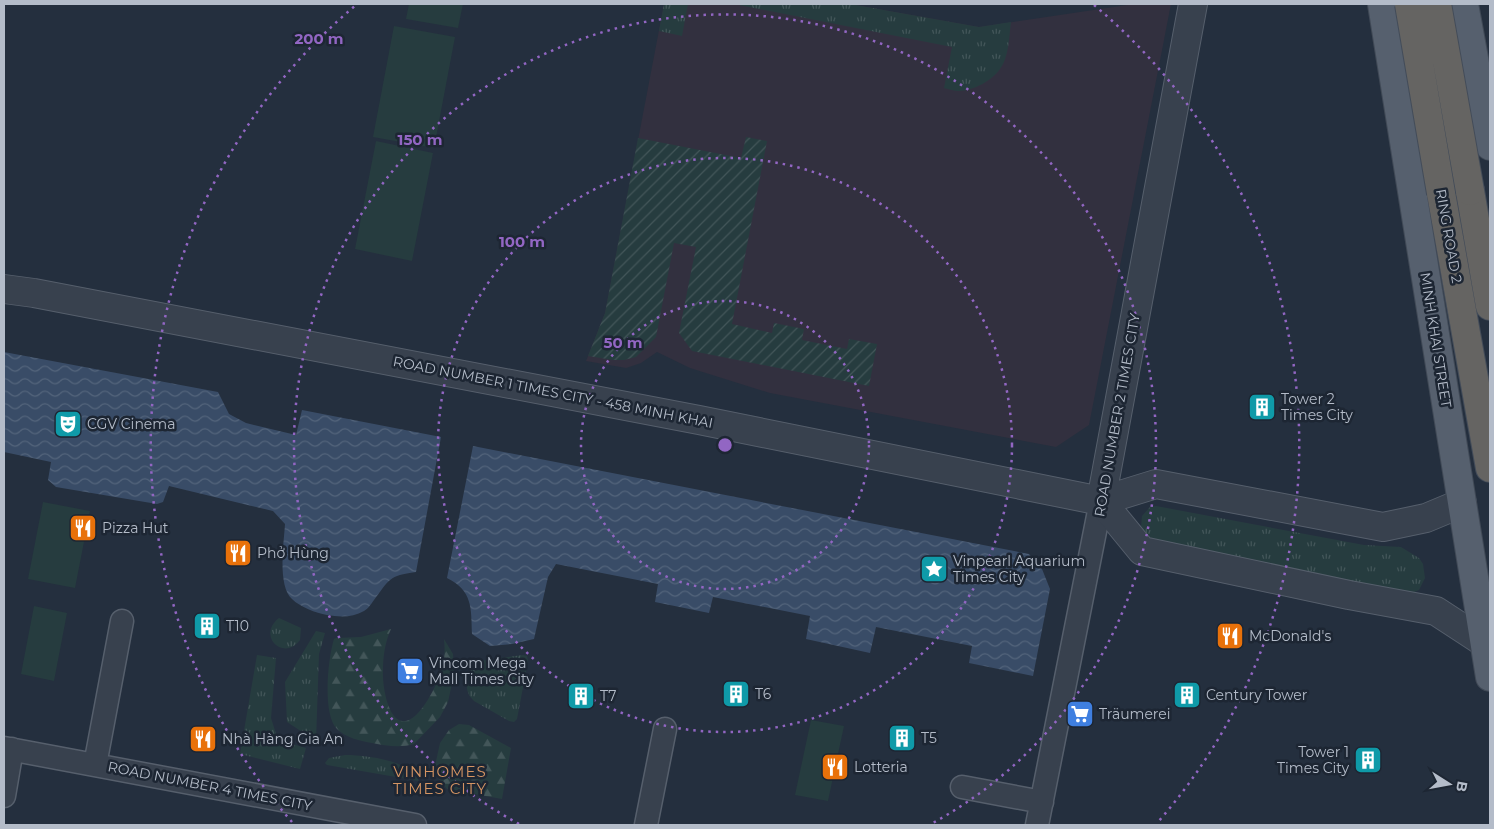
<svg xmlns="http://www.w3.org/2000/svg" width="1494" height="829" viewBox="0 0 1494 829" font-family="Montserrat,sans-serif">
	<style>
		.medical { fill: #32303f }
		.grass { fill: url(#grass-tufts) }
		.forest { fill: url(#forest-firs) }
		.garden { fill: url(#garden-furrows) }
		.pitch { fill: #263c3f }
		.water { fill: url(#water-waves) }
		.lines { fill: none; stroke-linecap: round; stroke-linejoin: round }
		.minor-casing { stroke: #565f6c; stroke-width: 25 }
		.tertiary-casing { stroke: #565f6c; stroke-width: 30 }
		.primary-casing { stroke: #414a57; stroke-width: 30 }
		.trunk-casing { stroke: #434c59; stroke-width: 30 }
		.minor { stroke: #38414e; stroke-width: 22 }
		.tertiary { stroke: #38414e; stroke-width: 28 }
		.primary { stroke: #56606e; stroke-width: 28 }
		.trunk { stroke: #656462; stroke-width: 28 }
		.trunk-bridge-casing { stroke: #434c59; stroke-width: 30; stroke-linecap: butt }
		.trunk-bridge { stroke: #656462; stroke-width: 28 }
		.ring { fill: none; stroke: #9266c3; stroke-width: 2.5; stroke-dasharray: 2.5 5 }
		.labels { text-anchor: middle; dominant-baseline: central; stroke-width: 5; stroke-linejoin: round; paint-order: stroke }
		.street-label { font-size: 14px; fill: #b4bcc9; stroke: #1d2633 }
		.poi-label { font-size: 14px; fill: #b4bcc9; stroke: #1d2633; text-anchor: start }
		.neighbourhood-label { font-size: 15px; letter-spacing: 1px; fill: #d59563; stroke: #1d2633 }
		.centre { fill: #9266c3; stroke: #1d2633; stroke-width: 2.5 }
		.ring-label { font-size: 15px; text-anchor: middle; font-weight: bold; fill: #9266c3; stroke: #1d2633; stroke-width: 5; stroke-linejoin: round; paint-order: stroke }
	</style>
	<defs>
		<pattern id="grass-tufts" width="24" height="20" patternUnits="userSpaceOnUse" patternTransform="scale(1.25)"><rect width="24" height="20" fill="#263c3f"/><path d="M3 7l-1-3M5 7V3M7 7l1-3M15 17l-1-3M17 17v-4M19 17l1-3" fill="none" stroke="#435659"/></pattern>
		<pattern id="forest-firs" width="22" height="20" patternUnits="userSpaceOnUse" patternTransform="scale(1.25)"><rect width="22" height="20" fill="#263c3f"/><path d="M5 1l3.5 6h-7zM16 11l3.5 6h-7z" fill="#435659"/></pattern>
		<pattern id="garden-furrows" width="10" height="10" patternUnits="userSpaceOnUse" patternTransform="scale(1.25)"><rect width="10" height="10" fill="#263c3f"/><path d="M-1 1l2-2M0 10L10 0M9 11l2-2" fill="none" stroke="#435659"/></pattern>
		<pattern id="water-waves" width="16" height="10" patternUnits="userSpaceOnUse" patternTransform="scale(1.25)"><rect width="16" height="10" fill="#394c67"/><path d="M0 5q4-4 8 0t8 0" fill="none" stroke="#53647b"/></pattern>
	</defs>
	<rect width="100%" height="100%" fill="#242f3e"/>
	<path class="medical" d="M664,4H850L979,27L1134,4H1171L1089,425L1056,447L770,393L690,368L657,352L641,363L626,368L586,361L605,313Z"/>
	<path class="grass" d="M664,4H688L682,36L659,31Z
		M734,4H850L979,27L1011,22C1009,37 1009,57 1000,69C993,80 973,91 959,91C954,91 949,89 944,88L952,47Z
		M1156,506L1364,545L1401,547L1419,558L1423,564L1425,578L1419,590L1405,596L1147,538L1141,528L1142,516L1150,507Z
		M279,618L301,628L300,640C284,662 256,636 279,618Z
		M316,631L325,633L319,654L316,741L287,722L285,682Z
		M257,655L276,658L271,718L278,740L306,748L300,769L240,754Z
		M523,655L527,656L528,661L517,719L514,722L509,721L474,701C463,691 466,677 472,665L479,661Z
		M345,755C365,755 410,760 419,781L327,765L325,763L329,758Z"/>
	<path class="forest" d="M391,629C385,642 383,657 383,670C382,683 387,719 402,721C419,724 438,683 442,669C445,659 445,649 444,639L453,654L454,674L448,702L440,717L414,744C401,748 386,746 372,743C361,741 346,738 337,729C322,714 328,658 334,639L336,638L361,637Z
		M459,724L469,725L511,748L502,799L447,789L438,778L435,766L440,743L449,730Z"/>
	<path class="garden" d="M746,137L767,141L732,324L772,333L774,323L804,329L802,340L847,349L849,339L877,344L869,386L692,351L679,333L696,247L674,243L656,337L636,357L624,360H613L588,356L605,313L638,138L741,158Z"/>
	<path class="pitch" d="M409,4H463L458,28L406,19Z
		M394,26L455,37L434,148L373,137Z
		M376,141L433,153L412,261L355,249Z
		M43,502L90,511L75,588L28,579Z
		M34,606L67,613L54,681L21,674Z
		M811,720L844,726L828,801L795,795Z"/>
	<path class="water" d="M4,352L218,392L229,414L246,423L296,435L302,410L441,437L416,572C388,576 390,579 374,600C371,604 368,609 364,611C352,618 339,617 327,615C316,613 300,607 292,599C277,585 284,543 285,524L273,511L169,486L163,502L157,504L56,487L48,480L51,462L4,452Z
		M473,446L1029,554L1042,569L1050,589L1033,676L969,663L972,646L876,627L870,653L806,639L810,616L713,597L709,613L655,602L658,584L556,564L548,577L534,639L512,644L490,646L472,634C471,608 473,591 447,578Z"/>
	<g class="lines">
		<g class="minor-casing">
			<path id="minor" d="M4,748L415,825
				M95,765L122,621
				M962,787L1042,802
				M4,796L12,749
				M646,825L665,729
				M1037,825L1101,501"/>
		</g>
		<g class="tertiary-casing">
			<path id="tertiary" d="M4,289L34,293L699,420L1101,501L1156,484L1383,527L1426,518L1462,503
				M1101,501L1193,4
				M1101,501L1142,551L1349,595L1436,611L1485,643"/>
		</g>
		<g class="primary-casing">
			<path id="primary" d="M1382,4L1490,677
				M1464,4L1490,146"/>
		</g>
		<g class="trunk-casing">
			<path id="trunk" d="M1470,191L1490,306
				M1441,193L1490,468"/>
		</g>
		<use href="#minor" class="minor"/>
		<use href="#tertiary" class="tertiary"/>
		<use href="#primary" class="primary"/>
		<use href="#trunk" class="trunk"/>
		<g class="trunk-bridge-casing">
			<path id="trunk-bridge" d="M1409,4L1441,193
				M1437,4L1470,191"/>
		</g>
		<use href="#trunk-bridge" class="trunk-bridge"/>
	</g>
	<g class="ring">
		<circle cx="725" cy="445" r="144"/>
		<circle cx="725" cy="445" r="287"/>
		<path d="M519 824A431 431 0 1 1 931 824"/>
		<path d="M292 822A574 574 0 0 1 356 5M1094 5A574 574 0 0 1 1158 822"/>
	</g>
	<defs>
		<g id="building-square" transform="scale(1.4375)"><rect x="-9" y="-9" width="18" height="18" rx="4" fill="#0f9aa8" stroke="#1d2633"/><path d="M-4-6H4V6H1V3H-1V6H-4ZM-2.5-4.3h1.7v1.8h-1.7ZM.8-4.3h1.7v1.8H.8ZM-2.5-1h1.7V.8h-1.7ZM.8-1h1.7V.8H.8Z" fill="#fff"/></g>
		<g id="theatre-square" transform="scale(1.4375)"><rect x="-9" y="-9" width="18" height="18" rx="4" fill="#0f9aa8" stroke="#1d2633"/><path d="M-5-5.5Q0-4 5-5.5V0Q5 5 0 6Q-5 5-5 0ZM-3.3-2.5H-1v1.5H-3.3ZM1-2.5H3.3v1.5H1ZM-2.8 1Q0 5.5 2.8 1Z" fill="#fff"/></g>
		<g id="restaurant-square" transform="scale(1.4375)"><rect x="-9" y="-9" width="18" height="18" rx="4" fill="#e8710a" stroke="#1d2633"/><path d="M-5-6h1v4h1v-4h1v4h1v-4h1v5L-1.5 .5V6h-2V.5L-5-1ZM5-6V6H3V1.5H1.5Q1.5-4 5-6Z" fill="#fff"/></g>
		<g id="sight-square" transform="scale(1.4375)"><rect x="-9" y="-9" width="18" height="18" rx="4" fill="#0f9aa8" stroke="#1d2633"/><path d="M0-6L1.8-2.2L6-1.7L2.9 1.2L3.7 5.4L0 3.3L-3.7 5.4L-2.9 1.2L-6-1.7L-1.8-2.2Z" fill="#fff"/></g>
		<g id="supermarket-square" transform="scale(1.4375)"><rect x="-9" y="-9" width="18" height="18" rx="4" fill="#3f7fe0" stroke="#1d2633"/><path d="M-6-5.5h2.5l.6 2H6L4.5 2H-2.5L-4.4-4H-6ZM-1.5 3.2a1.3 1.3 0 1 0 .1 0ZM3 3.2a1.3 1.3 0 1 0 .1 0Z" fill="#fff"/></g>
	</defs>
	<g fill-rule="evenodd">
		<use href="#building-square" x="1262" y="407"/>
		<use href="#theatre-square" x="68" y="424"/>
		<use href="#restaurant-square" x="83" y="528"/>
		<use href="#restaurant-square" x="238" y="553"/>
		<use href="#sight-square" x="934" y="569"/>
		<use href="#building-square" x="207" y="626"/>
		<use href="#restaurant-square" x="1230" y="636"/>
		<use href="#supermarket-square" x="410" y="671"/>
		<use href="#building-square" x="736" y="694"/>
		<use href="#building-square" x="1187" y="695"/>
		<use href="#building-square" x="581" y="696"/>
		<use href="#supermarket-square" x="1080" y="714"/>
		<use href="#building-square" x="902" y="738"/>
		<use href="#restaurant-square" x="203" y="739"/>
		<use href="#building-square" x="1368" y="760"/>
		<use href="#restaurant-square" x="835" y="767"/>
	</g>
	<g class="labels">
		<g class="street-label">
			<text transform="translate(1449 236) rotate(80)">RING ROAD 2</text>
			<text transform="translate(1436 340) rotate(81)">MINH KHAI STREET</text>
			<text transform="translate(553 392) rotate(11)">ROAD NUMBER 1 TIMES CITY - 458 MINH KHAI</text>
			<text transform="translate(1117 415) rotate(-80)">ROAD NUMBER 2 TIMES CITY</text>
			<text transform="translate(210 786) rotate(11)">ROAD NUMBER 4 TIMES CITY</text>
		</g>
		<g class="poi-label">
			<text x="1281" y="399">Tower 2<tspan x="1281" dy="16">Times City</tspan></text>
			<text x="87" y="424">CGV Cinema</text>
			<text x="102" y="528">Pizza Hut</text>
			<text x="257" y="553">Phở Hùng</text>
			<text x="953" y="561">Vinpearl Aquarium<tspan x="953" dy="16">Times City</tspan></text>
			<text x="226" y="626">T10</text>
			<text x="1249" y="636">McDonald's</text>
			<text x="429" y="663">Vincom Mega<tspan x="429" dy="16">Mall Times City</tspan></text>
			<text x="755" y="694">T6</text>
			<text x="1206" y="695">Century Tower</text>
			<text x="600" y="696">T7</text>
			<text x="1099" y="714">Träumerei</text>
			<text x="921" y="738">T5</text>
			<text x="222" y="739">Nhà Hàng Gia An</text>
			<text x="1349" y="752" text-anchor="end">Tower 1<tspan x="1349" dy="16">Times City</tspan></text>
			<text x="854" y="767">Lotteria</text>
		</g>
		<g class="neighbourhood-label">
			<text x="440" y="771">VINHOMES<tspan x="440" dy="17">TIMES CITY</tspan></text>
		</g>
	</g>
	<circle cx="725" cy="445" r="8" class="centre"/>
	<g class="ring-label">
		<text x="319" y="44">200 m</text>
		<text x="420" y="145">150 m</text>
		<text x="522" y="247">100 m</text>
		<text x="623" y="348">50 m</text>
	</g>
	<rect width="1494" height="829" fill="none" stroke="#b4bcc9" stroke-width="10"/>
	<g transform="translate(1449 784) rotate(101)" stroke="#1d2633" stroke-width="4" paint-order="stroke">
	<path d="M0-4L9 19L0 12L-9 19Z" fill="#b4bcc9"/>
	<text y="-8" font-size="14" font-weight="bold" text-anchor="middle" fill="#b4bcc9">B</text>
	</g>
</svg>
